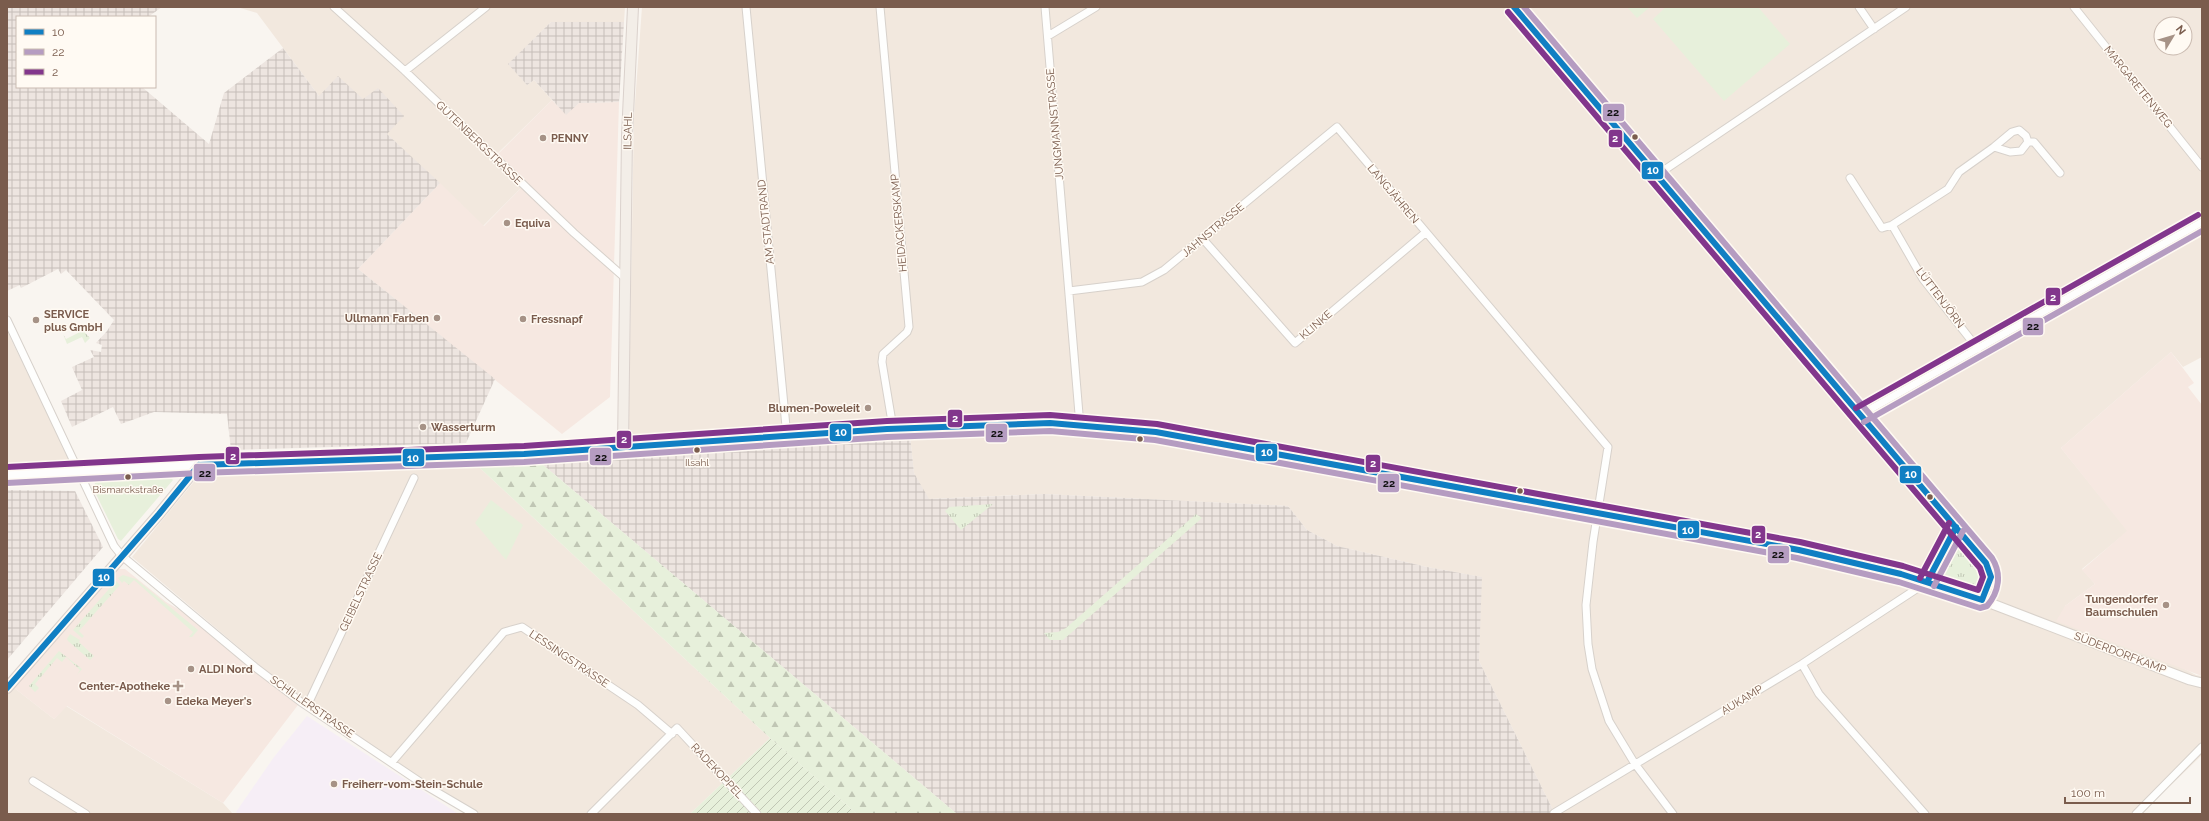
<svg xmlns="http://www.w3.org/2000/svg" width="2209" height="821" viewBox="0 0 2209 821" font-family="Raleway,sans-serif">
	<style>
		.residential { fill: #f2e8de; fill-rule: evenodd }
		.commercial { fill: #f6e8e1 }
		.industrial { fill: url(#industrial-grid) }
		.education { fill: #f6eef6 }
		.grass { fill: url(#grass-tufts) }
		.forest { fill: url(#forest-firs) }
		.park { fill: #e7f0db }
		.garden { fill: url(#garden-furrows) }
		.lines { fill: none; stroke-linecap: round; stroke-linejoin: round }
		.street-casing { stroke: #d7d1cb; stroke-width: 9 }
		.secondary-casing { stroke: #d9d2cb; stroke-width: 11 }
		.primary-casing { stroke: #dad1cc; stroke-width: 12 }
		.street { stroke: #fefefd; stroke-width: 7 }
		.secondary { stroke: #fefefd; stroke-width: 9 }
		.primary { stroke: #f3eee8; stroke-width: 10 }
		.bus-1-casing { stroke: #fffaf3; stroke-width: 9 }
		.bus-2-casing { stroke: #fffaf3; stroke-width: 9 }
		.bus-3-casing { stroke: #fffaf3; stroke-width: 9 }
		.bus-1 { stroke: #107fc3; stroke-width: 6 }
		.bus-2 { stroke: #b59cc1; stroke-width: 6 }
		.bus-3 { stroke: #82368c; stroke-width: 6 }
		.bus-dot { fill: #7a5c4d; stroke: #fffaf3; stroke-width: 1.5 }
		.poi-dot { fill: #a69286; stroke: #fffaf3; stroke-width: 1.5 }
		.labels { text-anchor: middle; dominant-baseline: central; stroke-width: 3; stroke-linejoin: round; paint-order: stroke }
		.bus-label { font-size: 10px; fill: #7a5c4d; stroke: #fffaf3 }
		.street-label { font-size: 11px; fill: #7a5c4d; stroke: #fffaf3 }
		.poi-label { font-size: 11px; font-weight: bold; fill: #7a5c4d; stroke: #fffaf3; text-anchor: start }
		.line-badge { stroke: #fffaf3; stroke-width: 1.5 }
		.badge-label { font-size: 11px; text-anchor: middle; font-weight: bold; fill: #fff }
		.pale-badge-label { font-size: 11px; text-anchor: middle; font-weight: bold; fill: #111 }
	</style>
	<defs>
		<pattern id="industrial-grid" width="8" height="8" patternUnits="userSpaceOnUse"><rect width="8" height="8" fill="#ede5e0"/><path d="M0 4h8M4 0v8" fill="none" stroke="#c5bdb8"/></pattern>
		<pattern id="grass-tufts" width="24" height="20" patternUnits="userSpaceOnUse"><rect width="24" height="20" fill="#e7f0db"/><path d="M3 7l-1-3M5 7V3M7 7l1-3M15 17l-1-3M17 17v-4M19 17l1-3" fill="none" stroke="#c0c6b4"/></pattern>
		<pattern id="forest-firs" width="22" height="20" patternUnits="userSpaceOnUse"><rect width="22" height="20" fill="#e7f0db"/><path d="M5 1l3.5 6h-7zM16 11l3.5 6h-7z" fill="#c0c6b4"/></pattern>
		<pattern id="garden-furrows" width="10" height="10" patternUnits="userSpaceOnUse"><rect width="10" height="10" fill="#e7f0db"/><path d="M-1 1l2-2M0 10L10 0M9 11l2-2" fill="none" stroke="#c0c6b4"/></pattern>
	</defs>
	<rect width="100%" height="100%" fill="#f9f5f0"/>
	<path class="residential" d="M237,7H625L624,22H551L509,64L527,85L534,80L552,100L496,155L525,184L483,226L387,134L378,89L364,99L319,96L257,13Z
		M642,7H2202V357L2183,367L2171,352L2061,448L2128,531L2082,569L2095,584L2065,606L2196,675L2202,676V755L2141,814H1555L1479,661L1481,577L1427,567L1337,546L1307,530L1288,506L1044,494L928,499L914,473L910,436L628,457L634,117ZM2161,24H2185V48H2161Z
		M7,331L28,374L79,471L7,475Z
		M374,467L480,468L770,738L690,814H474L296,696L132,557L197,478L212,472Z
		M13,687L54,719L66,706L223,803L233,814H7V695Z"/>
	<path class="commercial" d="M552,100L566,114L579,103L619,102L610,397L562,434L358,269L440,183L484,226L525,184L496,156Z
		M2171,352L2194,383L2188,387L2202,405V676L2056,621L2065,606L2095,584L2082,570L2127,531L2061,448Z
		M117,569H125L166,602L187,614L298,705L223,803L67,706L54,719L13,687Z"/>
	<path class="industrial" d="M7,7H162L148,17H17V87H142L209,144L224,93L283,48L319,96L338,76L363,99L378,88L404,116L387,134L440,183L358,269L495,379L466,443L231,450L227,414L154,412L121,424L113,407L72,427L61,401L82,390L72,367L94,357L90,350L101,352L102,345L96,343L107,331L114,320L66,270L61,274L58,269L21,288L20,285L7,291Z
		M551,22H624L619,102L579,103L566,115L534,80L527,85L508,64Z
		M910,436L914,473L929,499L1044,494L1288,506L1307,530L1337,546L1427,567L1482,577L1479,661L1555,814H957L542,464Z
		M7,490L75,491L103,547L7,660Z"/>
	<path class="education" d="M307,716L457,813V814H238L236,812L274,757Z"/>
	<path class="grass" d="M78,327H80L90,338L85,343L82,337L67,344L63,334L66,339L80,332Z
		M993,504L961,530L945,511L949,507Z
		M1196,514L1202,518L1063,640H1050L1044,633L1058,632L1066,628Z
		M1957,545H1962L1986,574L1985,583L1980,588L1970,586L1943,573Z
		M123,575L136,579L198,630L192,637H189L193,632L134,580L129,585L124,581L122,583L118,578Z
		M116,581L120,585L79,631L84,636L82,638L73,630Z
		M70,634L80,640L79,642L94,656L90,660L68,641L67,639Z
		M59,651L82,669L77,675L80,670L66,657L62,662L57,658L35,684L39,688L35,692L29,686Z"/>
	<path class="forest" d="M542,464L957,814H857L770,738L480,468Z"/>
	<path class="park" d="M1627,7H1650L1637,18Z
		M1666,7H1758L1790,44L1724,101L1653,19Z
		M171,478L173,480L121,541L118,539L93,488L96,481Z
		M491,500L523,525L506,560L475,523Z"/>
	<path class="garden" d="M770,738L857,814H690Z"/>
	<g class="lines">
		<g class="street-casing">
			<path id="street" d="M334,7L405,71L574,233L625,278
				M746,7L787,437
				M880,7L909,327L907,332L883,354L882,362L893,428
				M1045,7L1080,426
				M1514,7L1986,563C1996,576 1989,588 1982,600
				M1859,7L1874,29
				M2074,7L2202,167
				M1048,36L1096,7
				M405,71L486,7
				M2028,142H2034L2060,173
				M1657,175L1906,7
				M1850,178L1882,228L1892,225L1948,189L1959,172L1994,147L2010,152L2021,151L2028,142L2026,136L2019,130L2012,132L1994,147
				M1892,225L1923,279L1978,349
				M1202,238L1295,343L1425,233
				M1069,291L1142,282L1164,270L1337,127L1608,447L1593,542L1586,605L1588,644L1592,669L1609,721L1635,764L1673,814
				M7,320L114,546L122,556L255,667L301,702L423,784L474,814
				M1860,415L2202,222
				M1802,664L1819,694L1925,814
				M307,706L414,478
				M392,762L504,632L522,627L638,705L672,734
				M33,781L86,814
				M1554,813L1802,664L1927,582L1956,527
				M591,814L677,728L757,814
				M2136,814L2202,747"/>
		</g>
		<g class="secondary-casing">
			<path id="secondary" d="M623,447L704,443L887,429L1050,423L1156,432L1273,452L1799,550L1901,574L1982,600L2190,680L2202,683
				M7,475L199,465"/>
		</g>
		<g class="primary-casing">
			<path id="primary" d="M7,688L159,514L199,465L524,454L623,447L627,136L633,7"/>
		</g>
		<use href="#street" class="street"/>
		<use href="#secondary" class="secondary"/>
		<use href="#primary" class="primary"/>
		<g class="bus-1-casing">
			<path id="bus-1" d="M199,465L524,454L887,429L1050,423L1156,432L1799,550L1901,574L1982,600L1991,577L1986,563L1514,7
				M1927,582L1956,527
				M7,688L159,514L199,465"/>
		</g>
		<g class="bus-2-casing">
			<path id="bus-2" d="M1864,422L2202,231
				M7,483L199,473L524,462L887,437L1050,431L1155,440L1797,558L1899,582L1980,608L1987,606C1999,592 2002,574 1992,558L1524,7
				M1934,586L1963,531"/>
		</g>
		<g class="bus-3-casing">
			<path id="bus-3" d="M1856,408L2198,215
				M7,467L199,457L524,446L887,421L1050,415L1157,424L1800,542L1903,566L1978,590L1983,577L1980,568L1508,12
				M1920,578L1949,523"/>
		</g>
		<use href="#bus-1" class="bus-1"/>
		<use href="#bus-2" class="bus-2"/>
		<use href="#bus-3" class="bus-3"/>
	</g>
	<g class="bus-dot">
		<circle cx="1635" cy="137" r="3.5"/>
		<circle cx="1140" cy="439" r="3.5"/>
		<circle cx="697" cy="450" r="3.5"/>
		<circle cx="128" cy="477" r="3.5"/>
		<circle cx="1520" cy="491" r="3.5"/>
		<circle cx="1930" cy="497" r="3.5"/>
	</g>
	<g class="poi-dot">
		<circle cx="543" cy="138" r="4"/>
		<circle cx="507" cy="223" r="4"/>
		<circle cx="437" cy="318" r="4"/>
		<circle cx="523" cy="319" r="4"/>
		<circle cx="36" cy="320" r="4"/>
		<circle cx="868" cy="408" r="4"/>
		<circle cx="423" cy="427" r="4"/>
		<circle cx="2166" cy="605" r="4"/>
		<circle cx="191" cy="669" r="4"/>
		<path d="M176 680h4v4h4v4h-4v4h-4v-4h-4v-4h4z"/>
		<circle cx="168" cy="701" r="4"/>
		<circle cx="334" cy="784" r="4"/>
	</g>
	<g class="labels">
		<g class="bus-label">
			<text x="697" y="462">Ilsahl</text>
			<text x="128" y="489">Bismarckstraße</text>
		</g>
		<g class="street-label">
			<text transform="translate(2138 87) rotate(51)">MARGARETENWEG</text>
			<text transform="translate(1055 124) rotate(-95)">JUNGMANNSTRASSE</text>
			<text transform="translate(628 131) rotate(-89)">ILSAHL</text>
			<text transform="translate(479 143) rotate(44)">GUTENBERGSTRASSE</text>
			<text transform="translate(1393 194) rotate(50)">LANGJÄHREN</text>
			<text transform="translate(766 222) rotate(-96)">AM STADTRAND</text>
			<text transform="translate(899 223) rotate(-95)">HEIDACKERSKAMP</text>
			<text transform="translate(1213 230) rotate(-40)">JAHNSTRASSE</text>
			<text transform="translate(1940 298) rotate(53)">LÜTTENJÖRN</text>
			<text transform="translate(1316 325) rotate(-40)">KLINKE</text>
			<text transform="translate(361 592) rotate(-65)">GEIBELSTRASSE</text>
			<text transform="translate(2120 653) rotate(21)">SÜDERDORFKAMP</text>
			<text transform="translate(569 659) rotate(34)">LESSINGSTRASSE</text>
			<text transform="translate(1742 700) rotate(-31)">AUKAMP</text>
			<text transform="translate(312 707) rotate(35)">SCHILLERSTRASSE</text>
			<text transform="translate(717 771) rotate(47)">RADEKOPPEL</text>
		</g>
		<g class="poi-label">
			<text x="551" y="138">PENNY</text>
			<text x="515" y="223">Equiva</text>
			<text x="44" y="314">SERVICE<tspan x="44" dy="13">plus GmbH</tspan></text>
			<text x="429" y="318" text-anchor="end">Ullmann Farben</text>
			<text x="531" y="319">Fressnapf</text>
			<text x="860" y="408" text-anchor="end">Blumen-Poweleit</text>
			<text x="431" y="427">Wasserturm</text>
			<text x="2158" y="599" text-anchor="end">Tungendorfer<tspan x="2158" dy="13">Baumschulen</tspan></text>
			<text x="199" y="669">ALDI Nord</text>
			<text x="170" y="686" text-anchor="end">Center-Apotheke</text>
			<text x="176" y="701">Edeka Meyer's</text>
			<text x="342" y="784">Freiherr-vom-Stein-Schule</text>
		</g>
	</g>
	<g class="line-badge">
		<rect x="1602" y="103" width="23" height="19" rx="4" fill="#b59cc1"/>
		<rect x="1608" y="129" width="15" height="19" rx="4" fill="#82368c"/>
		<rect x="1641" y="161" width="23" height="19" rx="4" fill="#107fc3"/>
		<rect x="2045" y="287" width="16" height="19" rx="4" fill="#82368c"/>
		<rect x="2022" y="317" width="22" height="19" rx="4" fill="#b59cc1"/>
		<rect x="947" y="409" width="16" height="19" rx="4" fill="#82368c"/>
		<rect x="829" y="423" width="23" height="19" rx="4" fill="#107fc3"/>
		<rect x="985" y="423" width="23" height="20" rx="4" fill="#b59cc1"/>
		<rect x="616" y="430" width="16" height="19" rx="4" fill="#82368c"/>
		<rect x="1255" y="443" width="23" height="19" rx="4" fill="#107fc3"/>
		<rect x="225" y="446" width="15" height="19" rx="4" fill="#82368c"/>
		<rect x="589" y="447" width="23" height="19" rx="4" fill="#b59cc1"/>
		<rect x="402" y="448" width="23" height="19" rx="4" fill="#107fc3"/>
		<rect x="1365" y="454" width="16" height="19" rx="4" fill="#82368c"/>
		<rect x="193" y="463" width="23" height="19" rx="4" fill="#b59cc1"/>
		<rect x="1899" y="465" width="23" height="19" rx="4" fill="#107fc3"/>
		<rect x="1377" y="473" width="23" height="20" rx="4" fill="#b59cc1"/>
		<rect x="1677" y="520" width="23" height="19" rx="4" fill="#107fc3"/>
		<rect x="1751" y="525" width="15" height="19" rx="4" fill="#82368c"/>
		<rect x="1767" y="545" width="23" height="19" rx="4" fill="#b59cc1"/>
		<rect x="92" y="568" width="23" height="19" rx="4" fill="#107fc3"/>
	</g>
	<g class="badge-label">
		<text x="1615" y="142">2</text>
		<text x="1653" y="174">10</text>
		<text x="2053" y="301">2</text>
		<text x="955" y="422">2</text>
		<text x="841" y="436">10</text>
		<text x="624" y="443">2</text>
		<text x="1267" y="456">10</text>
		<text x="233" y="460">2</text>
		<text x="413" y="462">10</text>
		<text x="1373" y="467">2</text>
		<text x="1911" y="478">10</text>
		<text x="1688" y="534">10</text>
		<text x="1758" y="538">2</text>
		<text x="104" y="581">10</text>
	</g>
	<g class="pale-badge-label">
		<text x="1613" y="116">22</text>
		<text x="2033" y="330">22</text>
		<text x="997" y="437">22</text>
		<text x="601" y="461">22</text>
		<text x="205" y="477">22</text>
		<text x="1389" y="487">22</text>
		<text x="1778" y="558">22</text>
	</g>
	<rect width="2209" height="821" fill="none" stroke="#7a5c4d" stroke-width="16"/>
	<rect x="16" y="16" width="140" height="72" fill="#fffaf3" stroke="#cabbb1"/>
	<rect x="24" y="29" width="20" height="6" fill="#107fc3" stroke="#cabbb1"/>
	<text x="52" y="36" font-size="12" fill="#7a5c4d">10</text>
	<rect x="24" y="49" width="20" height="6" fill="#b59cc1" stroke="#cabbb1"/>
	<text x="52" y="56" font-size="12" fill="#7a5c4d">22</text>
	<rect x="24" y="69" width="20" height="6" fill="#82368c" stroke="#cabbb1"/>
	<text x="52" y="76" font-size="12" fill="#7a5c4d">2</text>
	<g transform="translate(2173 36) rotate(52)"><circle r="19" fill="#fffaf3" stroke="#cabbb1"/>
	<path d="M0-3L7 15L0 10L-7 15Z" fill="#a69286"/>
	<text y="-6" font-size="11" font-weight="bold" text-anchor="middle" fill="#7a5c4d">N</text>
	</g>
	<path d="M2065 797v6h125v-6" fill="none" stroke="#7a5c4d" stroke-width="2"/>
	<text x="2071" y="797" font-size="12" fill="#7a5c4d" stroke="#fffaf3" stroke-width="3" paint-order="stroke">100 m</text>
</svg>
